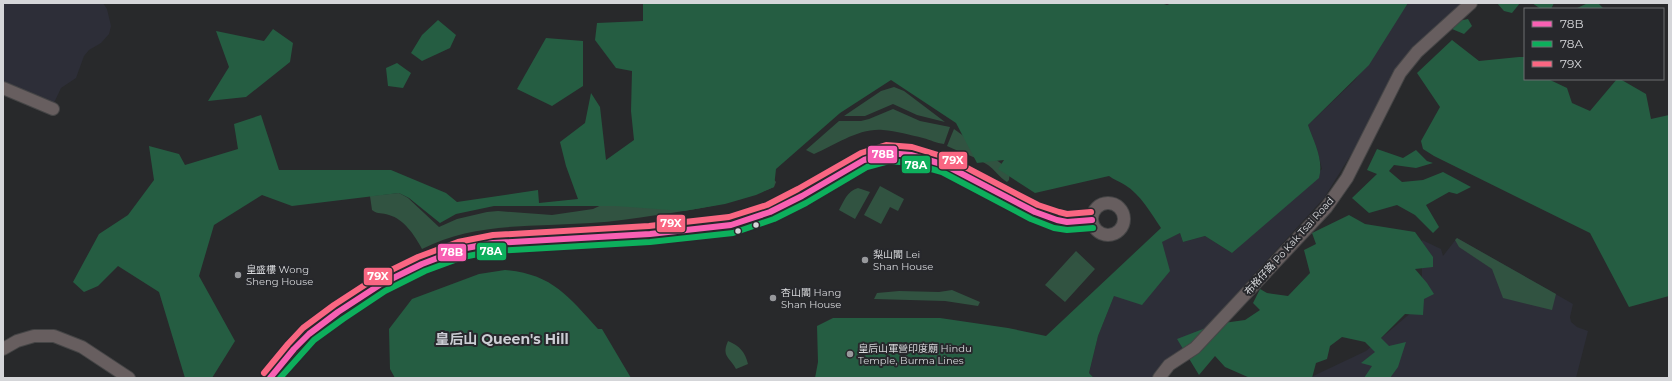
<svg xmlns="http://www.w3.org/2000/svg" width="1672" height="381" viewBox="0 0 1672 381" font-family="Montserrat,'Noto Sans SC',sans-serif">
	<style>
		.built { fill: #2d2e38 }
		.green { fill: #315341 }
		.forest { fill: #255d42 }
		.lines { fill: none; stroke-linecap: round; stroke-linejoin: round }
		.minor-casing { stroke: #454546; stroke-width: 14 }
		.minor { stroke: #675e5f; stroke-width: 12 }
		.bus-1-casing { stroke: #27282c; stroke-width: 9 }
		.bus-2-casing { stroke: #27282c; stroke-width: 9 }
		.bus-3-casing { stroke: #27282c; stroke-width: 9 }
		.bus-1 { stroke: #f860b3; stroke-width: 6 }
		.bus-2 { stroke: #0daf5c; stroke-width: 6 }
		.bus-3 { stroke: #fa6682; stroke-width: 6 }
		.bus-dot { fill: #d5d6d9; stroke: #27282c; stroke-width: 1.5 }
		.poi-dot { fill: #98999c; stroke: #27282c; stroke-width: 1.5 }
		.labels { text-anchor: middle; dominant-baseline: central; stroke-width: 4; stroke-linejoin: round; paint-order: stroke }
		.street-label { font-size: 10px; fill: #d5d6d9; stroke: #27282c }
		.poi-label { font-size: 10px; fill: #d5d6d9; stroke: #27282c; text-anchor: start }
		.district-label { font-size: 14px; font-weight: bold; fill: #cbccd3; stroke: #27282c }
		.line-badge { stroke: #27282c; stroke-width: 1.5 }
		.badge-label { font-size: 11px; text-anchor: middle; font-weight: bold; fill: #fff }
	</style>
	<rect width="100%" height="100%" fill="#28292b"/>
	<path class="built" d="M3,3H103L107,9L111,26L109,34L101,43L89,50L84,56L76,78L61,88L53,105L3,82Z
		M1408,3H1462L1393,73L1365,132L1324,198L1159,378H1094L1089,373L1098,336L1114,296L1161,242L1180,233L1183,242L1205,236L1232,253L1322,169L1317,149L1308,125L1355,80Z
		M1457,238L1573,304L1570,317L1571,322L1577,327L1588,331L1576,378H1309L1366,351L1413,311L1422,277V240L1441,249L1443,256Z"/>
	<path class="green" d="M894,87L904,91L945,122L917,115L893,104L865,116H844L881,91Z
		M893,109L920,121L950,127L944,144C936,143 931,140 923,138C911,135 896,131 883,130C858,128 836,145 814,154L806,150L839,121H861L869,119Z
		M954,129L1010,170L1009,180L1007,182C999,177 995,170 988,165C976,157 960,152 947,146Z
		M771,176L776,182L774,187C734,204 699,209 657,215C635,218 613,222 591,223C534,227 473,222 422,249C415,236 404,219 389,215C382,212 378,215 372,210L370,196L399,193L408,198L439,227L457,219L487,212L498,211L552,215L593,209L642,186Z
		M880,186L904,199L898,211L890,207L881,224L864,215Z
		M858,188L870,192L855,219L839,210C844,201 847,191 858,188Z
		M1457,238L1556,294L1552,310L1503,298L1492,269L1459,247L1455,240Z
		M1076,251L1095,269L1065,302L1045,285Z
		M952,290L980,302L978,306L945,301L874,299L877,293L899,291L939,292Z
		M728,341C740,346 745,352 748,364L736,369C730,357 721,357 728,341Z"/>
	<path class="forest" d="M643,3H1161L1167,5L1172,3H1408L1369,65L1308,125C1314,142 1324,160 1319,178L1232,253L1205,236L1183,242L1180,233L1162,242L1170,271L1142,305L1114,296L1098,336L1089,373L1094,378H815L818,362L817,326L833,318H940L1008,328L1046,336L1161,228C1151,213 1140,194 1125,185C1119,181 1114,180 1109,176L1035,193L998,169L1004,160L977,163L956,123L891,80L840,113L776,169L774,187L756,195L725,204L684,211L615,206H494L456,214L440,223L409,198L399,193L292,206L262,195L214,225L199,276L235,341L212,378H185L159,292L118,266L98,286L84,292L73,282L99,234L128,215L154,180L149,146L179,154L185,165L238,149L234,124L261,115L279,170H391L446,193L457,202L538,190L539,203L578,199L566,166L560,142L585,123L591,93L600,107L606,160L634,140L631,111L632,71L616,68L595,40L597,23L643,21Z
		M1497,3H1520L1512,13L1504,11Z
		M1532,3H1554L1551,9H1541Z
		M1588,3H1598L1604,9H1575Z
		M1468,19L1472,26L1464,34L1452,29L1458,21Z
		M438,20L456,35L450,48L422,61L411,53L422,35Z
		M273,29L293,43L290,62L246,97L208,101L229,67L216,31L264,41Z
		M546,38L583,41V86L552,106L517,89Z
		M1452,40L1479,61L1519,57H1525V79H1548L1567,88L1572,103L1590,111L1617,79H1620L1646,94L1651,119L1669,115V296L1629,307L1590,233L1434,156L1423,149L1421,141L1440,107L1417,73Z
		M397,63L411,73L403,88L388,86L386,68Z
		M1377,149L1403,158L1416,150L1427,161L1433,163L1416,168L1394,165L1389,171L1402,182L1423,180L1443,172L1471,187L1457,194L1449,192L1426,205L1439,227L1433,233L1415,215L1397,205L1369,213L1352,198L1377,174L1367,170Z
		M1349,215L1365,224L1415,232L1433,257V267L1415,269L1427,283L1434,294L1424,299L1423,315L1405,314L1381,338L1389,346L1406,342L1398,367L1390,378H1364L1372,366L1361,363L1375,352L1365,342L1342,337L1330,346L1327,359L1316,363L1312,378H1250L1225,367L1215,356L1199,375L1177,339L1216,324L1245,320L1260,310L1253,303L1260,289L1267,293L1288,296L1310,273L1304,250L1316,244L1312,233Z
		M505,270C552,274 568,296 598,329H602L631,378H395L390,369L389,329L412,299L479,274Z"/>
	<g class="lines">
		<g class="minor-casing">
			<path id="minor" d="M3,88L53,109
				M1092 219a16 16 0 1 1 32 0a16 16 0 1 1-32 0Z
				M3,349L17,341L34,336H54L82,347L129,378
				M270,378L294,349L309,334L338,312L381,284L422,264L461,249L493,243L650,234L731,225L770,212L802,196L864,160L888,153L911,155L927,159L945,165L1035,212L1057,220L1067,222L1092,220
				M1159,378L1169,365L1195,348L1326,208L1347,178L1400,73L1417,52L1471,3"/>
		</g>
		<use href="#minor" class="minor"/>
		<g class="bus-1-casing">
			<path id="bus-1" d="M270,378L294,349L309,334L338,312L381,284L422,264L461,249L493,243L650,234L731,225L770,212L802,196L864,160L888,153L911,155L945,165L1035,212L1057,220L1067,222L1092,220"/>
		</g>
		<g class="bus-2-casing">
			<path id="bus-2" d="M280,378L314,340L343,319L385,291L425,271L463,257L494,251L650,242L733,233L774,219L806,203L867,167L889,161L910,163L942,172L1031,219L1054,228L1067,230L1093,228"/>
		</g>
		<g class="bus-3-casing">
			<path id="bus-3" d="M264,373L288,344L303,328L334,305L377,277L418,257L458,242L493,235L649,226L729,217L767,205L798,189L861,153L886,145L912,147L948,158L1038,205L1059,212L1067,214L1091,212"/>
		</g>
		<use href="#bus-1" class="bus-1"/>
		<use href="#bus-2" class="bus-2"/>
		<use href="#bus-3" class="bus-3"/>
	</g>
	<g class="bus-dot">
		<circle cx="756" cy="225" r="3.5"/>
		<circle cx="738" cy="231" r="3.5"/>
	</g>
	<g class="poi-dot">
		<circle cx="865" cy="260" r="4"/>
		<circle cx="238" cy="275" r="4"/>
		<circle cx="773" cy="298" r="4"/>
		<circle cx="850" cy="354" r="4"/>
	</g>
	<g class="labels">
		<g class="street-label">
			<text transform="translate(1289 246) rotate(-48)">布格仔路 Po Kak Tsai Road</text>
		</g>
		<g class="poi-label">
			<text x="873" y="254">梨山閣 Lei<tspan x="873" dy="12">Shan House</tspan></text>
			<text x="246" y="269">皇盛樓 Wong<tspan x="246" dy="12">Sheng House</tspan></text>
			<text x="781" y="292">杏山閣 Hang<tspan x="781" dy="12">Shan House</tspan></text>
			<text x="858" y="348">皇后山軍營印度廟 Hindu<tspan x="858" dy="12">Temple, Burma Lines</tspan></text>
		</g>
		<g class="district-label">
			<text x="502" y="339">皇后山 Queen's Hill</text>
		</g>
	</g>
	<g class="line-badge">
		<rect x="867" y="145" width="31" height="19" rx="4" fill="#f860b3"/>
		<rect x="938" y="151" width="30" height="19" rx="4" fill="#fa6682"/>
		<rect x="901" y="155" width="30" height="19" rx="4" fill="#0daf5c"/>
		<rect x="656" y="214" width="30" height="19" rx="4" fill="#fa6682"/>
		<rect x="476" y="242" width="31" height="19" rx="4" fill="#0daf5c"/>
		<rect x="437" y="243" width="30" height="19" rx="4" fill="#f860b3"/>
		<rect x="363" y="267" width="30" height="19" rx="4" fill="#fa6682"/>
	</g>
	<g class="badge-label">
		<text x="883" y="158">78B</text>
		<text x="953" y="164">79X</text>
		<text x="916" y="169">78A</text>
		<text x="671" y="227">79X</text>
		<text x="491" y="255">78A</text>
		<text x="452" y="256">78B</text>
		<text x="378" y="280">79X</text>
	</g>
	<rect width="1672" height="381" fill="none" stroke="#d5d6d9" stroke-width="8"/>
	<rect x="1524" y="8" width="140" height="72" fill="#27282c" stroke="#6d6e71"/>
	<rect x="1532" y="21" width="20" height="6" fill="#f860b3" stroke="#6d6e71"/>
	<text x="1560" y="28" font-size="12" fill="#d5d6d9">78B</text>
	<rect x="1532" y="41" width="20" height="6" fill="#0daf5c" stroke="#6d6e71"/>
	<text x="1560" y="48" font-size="12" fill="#d5d6d9">78A</text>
	<rect x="1532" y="61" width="20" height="6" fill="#fa6682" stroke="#6d6e71"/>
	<text x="1560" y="68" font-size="12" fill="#d5d6d9">79X</text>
</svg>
